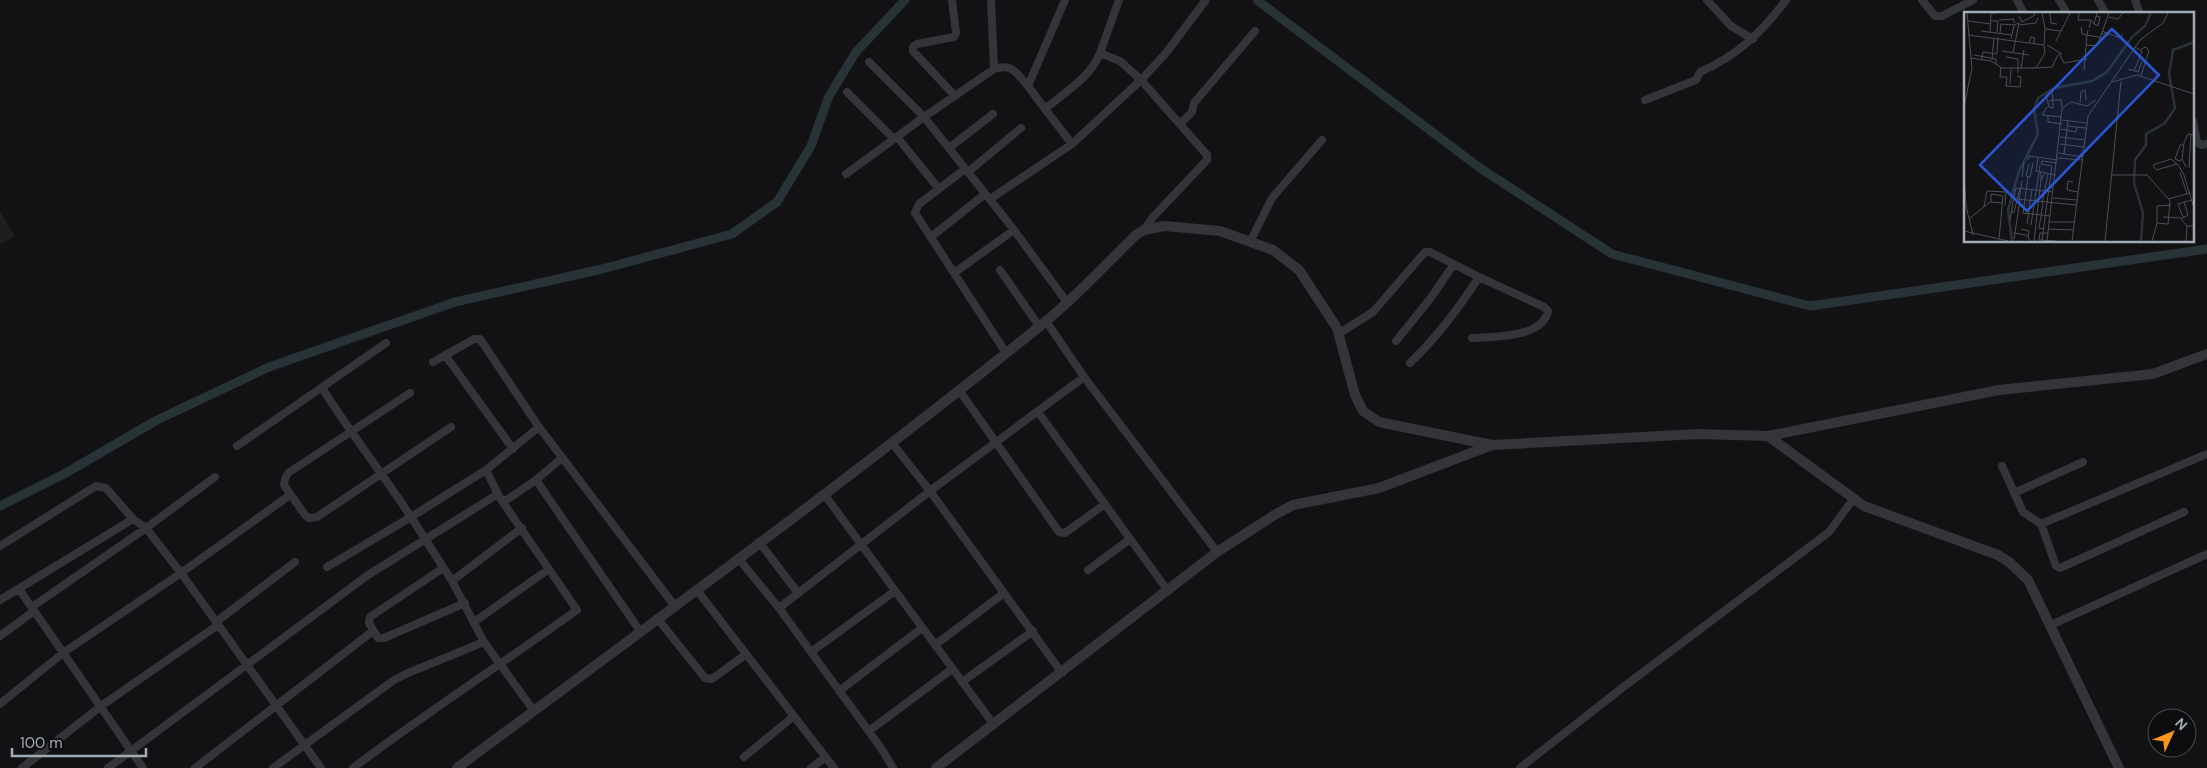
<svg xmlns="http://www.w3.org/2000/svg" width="2207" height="768" viewBox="0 0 2207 768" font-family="'DM Sans',sans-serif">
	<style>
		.built { fill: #1e1e21 }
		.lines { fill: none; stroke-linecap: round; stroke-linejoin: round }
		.canal { stroke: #283338; stroke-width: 9 }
		.minor { stroke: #333539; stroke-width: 8 }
		.tertiary { stroke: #333539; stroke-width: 10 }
		.inset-river { fill: none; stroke: #283338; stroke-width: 2.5 }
		.inset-road { fill: none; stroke: #4c4f54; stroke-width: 1 }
		.view { fill: #2a57d4; fill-opacity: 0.15; stroke: #2a57d4; stroke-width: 2.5 }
		.inset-edge { fill: none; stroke: #a3abb5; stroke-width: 2.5 }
	</style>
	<rect width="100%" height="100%" fill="#121214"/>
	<path class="built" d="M0,211L15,236L0,245Z"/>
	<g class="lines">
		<path class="canal" d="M1257,0L1480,168L1612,254L1810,306L2207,249
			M0,506L64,474L157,420L269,367L455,302L602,269L732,234L777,202L811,146L829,96L856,52L905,0"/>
		<path class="minor" d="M952,0L956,33L954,37L917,44L913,47V51L955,96
			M991,0L994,69
			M1707,0L1731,26L1753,39
			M1922,0L1935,16H1942L1973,0
			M2017,0L2024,14
			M2059,0L2065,10
			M2098,0L2106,14
			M2135,0L2140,14
			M1100,53L1120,61L1141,80L1072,144L1045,109C1064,93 1091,77 1100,53L1119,0
			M1028,86C1016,73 1013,63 994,69L924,117L1011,226L1066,301
			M847,92L894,139
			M1645,100L1696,80L1700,72C1737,56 1762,32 1786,0
			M1045,109L1028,86L1065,0
			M2193,121L2197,142L2201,145L2207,144
			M1180,124L1192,112L1194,103L1255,31
			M897,137L939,189
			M949,148L993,114
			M965,169L919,204L915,213L1006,353
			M968,172L1021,128
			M846,174L924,117L869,62
			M990,199L1072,144
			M1144,230L1153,217L1207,160V155L1141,80L1166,53L1205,1
			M931,237L985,194
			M1250,242L1272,198L1322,140
			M1000,270L1039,326
			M954,273L1014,230
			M1046,321L1084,377L1217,552
			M1338,334L1373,312L1425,252H1430L1479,277C1459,308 1437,337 1410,363
			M1472,338C1492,337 1543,338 1548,311L1544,307L1479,277
			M1396,341L1430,299L1454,264
			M445,355L513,449
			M433,362L474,339H480L539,427L674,605
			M322,388C350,432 382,473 411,517L327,567
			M959,390L1059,532L1065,533L1105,504
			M410,393L288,473L285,479L284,485L305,515L309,518L317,517L451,427
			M1038,412L1168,591
			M892,443L930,491L1062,673
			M237,446L386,343
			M2002,466L2023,512L2041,524L2056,566L2060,568L2184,512
			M486,470L500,498L505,501L536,480L562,458
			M536,480L640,631
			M2014,493L2083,462
			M824,494L994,725
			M2041,524L2207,454
			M759,542L798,593
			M0,546L96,486L106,488L133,519L146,528L181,573L321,768
			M738,558L779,608L881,748L893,768
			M443,568L370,617L369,623L378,638H384L465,603
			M1088,570L1130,539
			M452,581L522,528
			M19,589L143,768
			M696,589L834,768
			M0,600L133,519
			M32,607L146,528L215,477
			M779,608L930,491L1084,377
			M657,618L705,678L712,679L745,655
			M216,622L295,562
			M474,622L549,569
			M2051,625L2207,554
			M0,636L34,611
			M935,645L1004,593
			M811,652L895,591
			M962,682L1033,631
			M839,691L922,628
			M0,704L63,653L181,573L290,495
			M534,711L484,642L452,581L411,517L486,470L539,427
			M869,731L952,669
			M744,757L794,716
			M22,768L101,706L218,625
			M108,768L368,575L498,494
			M195,768L373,631
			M273,768L394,680L408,673L484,642
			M353,768C426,713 503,663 577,610L502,501
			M811,768L826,757
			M1520,768L1622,688L1829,532L1854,498"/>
		<path class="tertiary" d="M1768,436L1864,506L1998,555L2009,562L2028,580L2119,768
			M457,768C654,621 854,477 1045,322C1076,297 1107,263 1136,235L1144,230L1164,226L1220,231L1273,250L1299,270L1337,328L1355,395L1363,411L1379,422L1492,445
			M936,768L1217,552L1276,514L1293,505L1379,488L1492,445L1698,434L1768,436L1999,390L2153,374L2207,354"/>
	</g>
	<g transform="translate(1964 12)">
		<rect width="230" height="230" fill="#121214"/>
		<path class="inset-river" d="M48,229L44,198L55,159L74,122L70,97L74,86L90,76L128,69L143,60L168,25L181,14L187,1M177,229L179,201L170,171L171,148L182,133V122L201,111L211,96L205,62L209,38L230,30"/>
		<path class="inset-road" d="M86,1L87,11L93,12M115,1L114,8H127L125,16M55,4L58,10L71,3L70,1M145,5L154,7L159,1M35,8L50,7V11M127,8L130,12L133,1M4,9L27,12M27,9H34L33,20M130,12L134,14L136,5L132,4M55,13L72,11L74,6M117,15L118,22L123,23L124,18M81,17L97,19M17,19L48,23M26,20L27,1H31M36,21L37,12L50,13L47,27M137,22H145L138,19M145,22L156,26L159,22M4,23L80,33L81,16L78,1M92,29L106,1M65,31L67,25L71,26L69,32M83,33L98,42M122,33L133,34L145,1M177,37L182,35L185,39L177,63M38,39L65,43M49,41L55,11L50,13M95,41L100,51L123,47M10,43L32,47V52M42,45L54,47V61M6,46L27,49L38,56H72L81,41L80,33M18,47L19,40L33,42L34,25M28,48L30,26M37,55L36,65H43L42,74L56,75L57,65L53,64M72,56L88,55L94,43M57,57L60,38M164,57L174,60L178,49M120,58L123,23L140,26M170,59L178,39L171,35M148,70L173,63L230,82M46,72L47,57M88,79L89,88H97L98,95M82,83L85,95L89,96V88L85,89M116,91L117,80L121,78L122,88M0,95L8,56L3,1M83,95L78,103L98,105M84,104V110L98,112M98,108L123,111M103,114L122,116M97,117L112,120L113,115M96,125L121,128M96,132L120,135M94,141L119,145M100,142L104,109M74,146L72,159L92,163M94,146L118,148M218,147L216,149L211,147L216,133H220M64,148L65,144L94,148M65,152L62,164L66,165L69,151M77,152L88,154L78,228M77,152L78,149L93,151M213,152L192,158L189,153L207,147L212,151L214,153L216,156L220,163L229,193M222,155L218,147L220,131L224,122L230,123M225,156L227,122M77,160V168L81,161M216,160L223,182L226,181M0,163L2,194L9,223M148,163H183L206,189L204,212L193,211L188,229M58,165L60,150M64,165L59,201L86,204M109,170L104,169L103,178L114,180M230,177V197M89,186L113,188M53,187L112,193M204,187L223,182M55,188L58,169M27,190V182L39,184L35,227M49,190L52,176L89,180M220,190L224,203L217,207L223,214M78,191L84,162M79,191L75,216L80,217M20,195L23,179L42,180L41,193M47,200H50L56,176M199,205L217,206M219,205L214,192L228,188M5,207L26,190L38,191M46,208L49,190M85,210H110M193,211V194L207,193M63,212L68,177M67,213L76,153M57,217L65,219L64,226M84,217L109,218M0,219L44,229M50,221L62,223L67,229M84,221H76L75,228L93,229M50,227L56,188M70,229L77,168M83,229L98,96L107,90L123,94L132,88M108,229L124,104L176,28L199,11L204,1M141,229L157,69M222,229L223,214H230"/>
		<path class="view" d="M148,17L195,63L63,199L16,153Z"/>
		<rect width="230" height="230" class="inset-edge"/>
	</g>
	<g transform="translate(2172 733) rotate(46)"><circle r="24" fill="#0d0d0f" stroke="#494c51"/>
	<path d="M0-4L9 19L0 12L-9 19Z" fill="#fc9422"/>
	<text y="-8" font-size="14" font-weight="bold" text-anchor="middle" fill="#a3abb5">N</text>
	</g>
	<path d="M12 748v8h134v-8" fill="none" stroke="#a3abb5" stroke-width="2.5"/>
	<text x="20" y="748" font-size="15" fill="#a3abb5" stroke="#0d0d0f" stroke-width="4" paint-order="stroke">100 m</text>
</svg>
